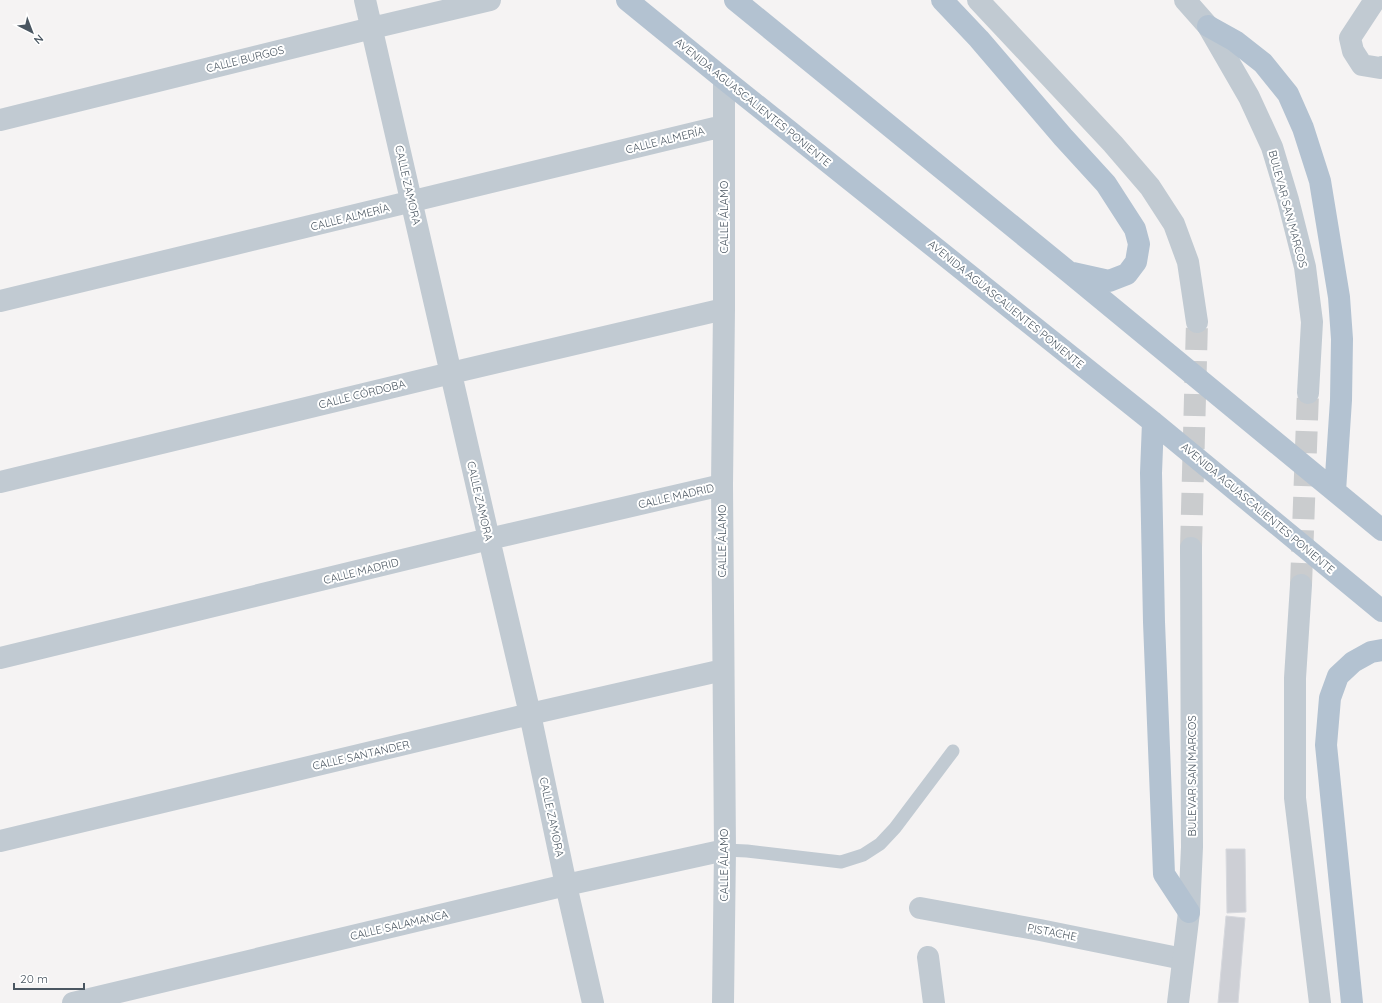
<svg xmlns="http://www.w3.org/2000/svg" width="1382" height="1003" viewBox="0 0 1382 1003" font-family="Quicksand,sans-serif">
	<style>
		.building { fill: #cdcfd5; stroke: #d7d9de }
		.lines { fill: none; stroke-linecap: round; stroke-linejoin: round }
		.tertiary-tunnel { stroke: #caccce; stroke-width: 22; stroke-dasharray: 22 11; stroke-linecap: butt }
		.service { stroke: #c1cad2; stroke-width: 13 }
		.minor { stroke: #c1cad2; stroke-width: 22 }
		.tertiary { stroke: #c1cad2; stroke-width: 22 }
		.primary { stroke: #b3c2d1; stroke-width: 22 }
		.labels { text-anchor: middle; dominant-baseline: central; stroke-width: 4; stroke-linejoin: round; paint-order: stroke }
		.street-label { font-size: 11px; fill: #4a5661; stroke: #fff }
	</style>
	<rect width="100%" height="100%" fill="#f5f3f3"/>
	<path class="building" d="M1226,849H1245L1246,912L1227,913Z
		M1226,916L1245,918L1238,1003H1218Z"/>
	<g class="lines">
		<path class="tertiary-tunnel" d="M1191,548L1197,322
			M1301,585L1308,393"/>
		<path class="service" d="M725,850L747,851L841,862L863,855L880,844L895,828L953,751"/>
		<path class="minor" d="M365,0L489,539L530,714L566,885L593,1003
			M1375,0L1350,38L1353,51L1362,65L1380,68L1382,67
			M0,120L372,28L490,0
			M0,301L723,126
			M0,482L451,373L724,309
			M0,658L489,539L722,485
			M0,841L530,714L723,670
			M920,908L1040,930L1183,959
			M928,957L934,1003
			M73,1003L566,885L725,850
			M723,1003L725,850L722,485L724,309V79"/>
		<path class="tertiary" d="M978,0L1113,144L1150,187L1174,224L1188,262L1197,322
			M1185,0L1208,26L1249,97L1272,147L1288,200L1305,267L1312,322L1308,393
			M1301,585L1295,678V798L1320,1003
			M1178,1003L1189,912L1192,847L1191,548"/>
		<path class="primary" d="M627,0L724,79L1153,422L1382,611
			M735,0L1070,273L1382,530
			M942,0L979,39L1063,137L1106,184L1135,229L1139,244L1136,262L1127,274L1109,281L1073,273
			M1208,26L1235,41L1263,63L1288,94L1303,128L1320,181L1339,297L1342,339L1341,400L1335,491
			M1153,422L1151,473L1154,622L1164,874L1189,912
			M1352,1003L1326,745L1330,698L1338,676L1353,662L1371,652L1382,650"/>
	</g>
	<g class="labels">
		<g class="street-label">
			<text transform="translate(245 59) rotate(-14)">CALLE BURGOS</text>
			<text transform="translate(753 102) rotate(39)">AVENIDA AGUASCALIENTES PONIENTE</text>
			<text transform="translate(665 140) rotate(-14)">CALLE ALMERÍA</text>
			<text transform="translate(408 185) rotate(77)">CALLE ZAMORA</text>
			<text transform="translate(1288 209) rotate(75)">BULEVAR SAN MARCOS</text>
			<text transform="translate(350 217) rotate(-14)">CALLE ALMERÍA</text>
			<text transform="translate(724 217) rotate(-90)">CALLE ÁLAMO</text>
			<text transform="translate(1006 304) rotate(39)">AVENIDA AGUASCALIENTES PONIENTE</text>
			<text transform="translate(362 394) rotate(-14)">CALLE CÓRDOBA</text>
			<text transform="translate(676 496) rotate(-13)">CALLE MADRID</text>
			<text transform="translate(480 501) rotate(77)">CALLE ZAMORA</text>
			<text transform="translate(1258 508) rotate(40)">AVENIDA AGUASCALIENTES PONIENTE</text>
			<text transform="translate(722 541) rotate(-90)">CALLE ÁLAMO</text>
			<text transform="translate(361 571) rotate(-14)">CALLE MADRID</text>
			<text transform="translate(361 755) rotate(-13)">CALLE SANTANDER</text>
			<text transform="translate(1192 776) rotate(-90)">BULEVAR SAN MARCOS</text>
			<text transform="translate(552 817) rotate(78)">CALLE ZAMORA</text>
			<text transform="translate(724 865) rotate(-90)">CALLE ÁLAMO</text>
			<text transform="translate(399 925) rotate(-13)">CALLE SALAMANCA</text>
			<text transform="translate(1052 932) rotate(11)">PISTACHE</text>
		</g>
	</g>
	<g transform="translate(32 32) rotate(138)" stroke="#ffffff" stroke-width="3" paint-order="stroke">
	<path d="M0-3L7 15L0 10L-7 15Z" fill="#4a5661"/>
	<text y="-6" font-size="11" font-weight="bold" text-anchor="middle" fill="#4a5661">N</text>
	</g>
	<path d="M14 983v6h70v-6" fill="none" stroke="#4a5661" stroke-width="2"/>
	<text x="20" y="983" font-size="12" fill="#4a5661" stroke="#ffffff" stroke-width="3" paint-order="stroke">20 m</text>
</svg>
